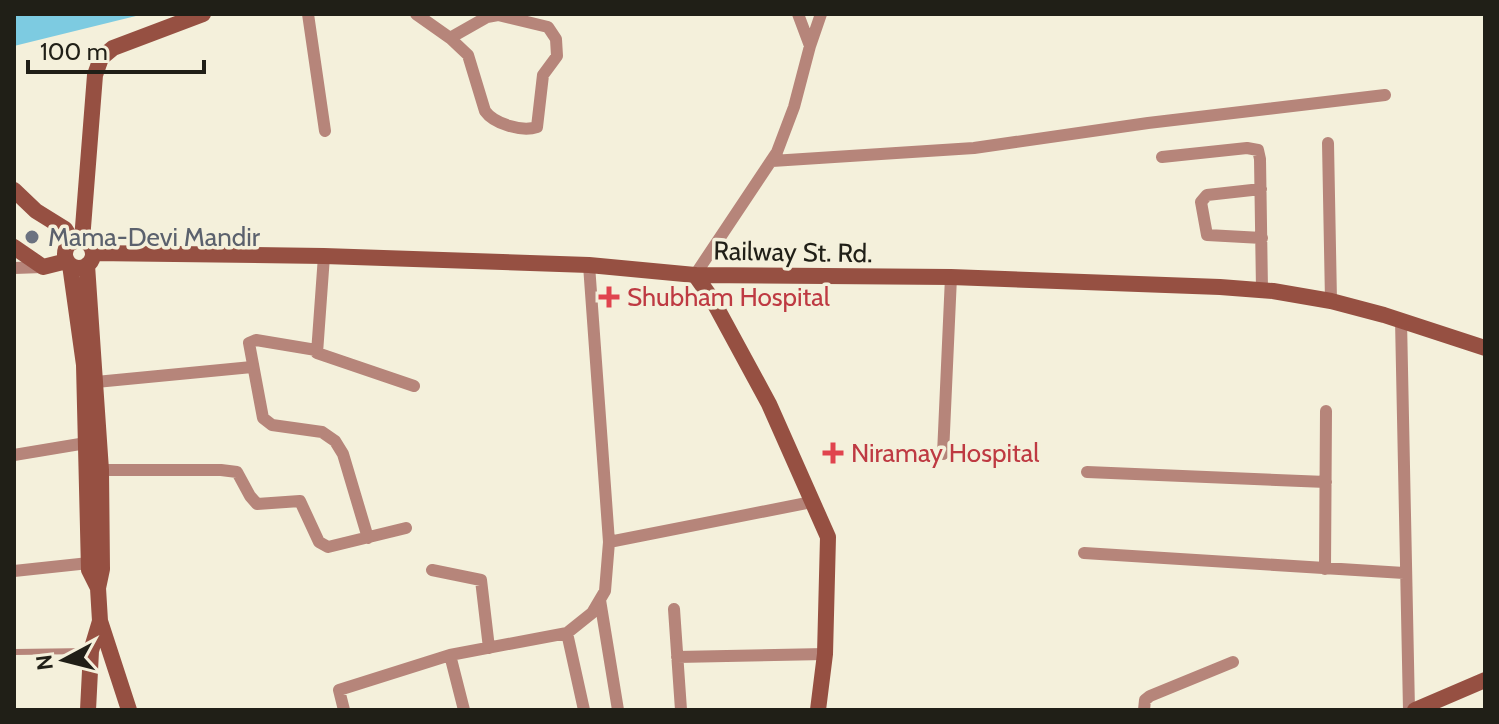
<svg xmlns="http://www.w3.org/2000/svg" width="1499" height="724" viewBox="0 0 1499 724" font-family="Cabin,sans-serif">
	<style>
		.water { fill: #7dcbe1 }
		.lines { fill: none; stroke-linecap: round; stroke-linejoin: round }
		.lane { stroke: #b6857a; stroke-width: 6 }
		.street { stroke: #b6857a; stroke-width: 12 }
		.secondary { stroke: #965042; stroke-width: 16 }
		.worship-dot { fill: #6b7280; stroke: #f4f0db; stroke-width: 3 }
		.health-dot { fill: #e0444e; stroke: #f4f0db; stroke-width: 3 }
		.labels { text-anchor: middle; dominant-baseline: central; stroke-width: 7; stroke-linejoin: round; paint-order: stroke }
		.worship-label { font-size: 26px; fill: #5b616d; stroke: #f4f0db; text-anchor: start }
		.street-label { font-size: 26px; fill: #201f17; stroke: #f4f0db }
		.health-label { font-size: 26px; fill: #be3a42; stroke: #f4f0db; text-anchor: start }
	</style>
	<rect width="100%" height="100%" fill="#f4f0db"/>
	<path class="water" d="M14,14H144L14,46Z"/>
	<g class="lines">
		<path class="lane" d="M14,652L90,651"/>
		<path class="street" d="M308,14L325,131
			M416,14L450,38L468,55L485,111C494,124 522,132 537,127L543,75L557,56L556,39L548,27L498,15L487,17L450,38
			M798,14L810,46
			M1328,143L1331,301
			M1162,157L1247,148L1258,150L1260,159L1262,290
			M772,161L974,148L1148,123L1385,95
			M1261,189L1207,195L1201,202L1207,235L1262,238
			M324,256L317,353L414,386
			M14,268L43,267
			M695,275L777,152L794,107L810,46L821,14
			M1401,320L1409,710
			M316,350L256,340L249,343L263,418L272,425L322,432L335,441L343,454L368,538
			M96,382L252,367
			M943,454L951,277
			M14,455L86,443
			M101,470H221L237,472L250,496L257,504L300,501L319,542L328,547L406,528
			M1087,472L1326,482
			M609,542L812,502
			M1084,553L1404,573
			M1325,569L1326,411
			M432,570L481,580L489,648
			M14,571L89,563
			M600,600L618,710
			M674,609L681,710
			M567,633L592,613L605,591L609,542L589,265
			M450,655L464,710
			M677,657L825,654
			M344,710L339,690L450,655L567,633L584,710
			M1144,710L1145,700L1150,696L1233,662"/>
		<path class="secondary" d="M14,190L36,211L65,229L73,242
			M82,240L95,75L101,58L113,48L203,14
			M65 254a14 14 0 1 1 28 0a14 14 0 1 1-28 0Z
			M14,247L43,267L67,261
			M93,253L324,256L589,265L695,275L951,277L1220,287L1273,291L1331,301L1384,315L1485,348
			M70,265L84,365L89,570L98,588
			M87,265L101,470L102,569L98,588L100,621L129,710
			M695,275L712,299L769,404L828,537L825,654L818,710
			M88,710L91,651L100,621
			M1415,710L1485,680"/>
	</g>
	<circle class="worship-dot" cx="32" cy="237" r="8"/>
	<g class="health-dot">
		<path d="M605 285h8v8h8v8h-8v8h-8v-8h-8v-8h8z"/>
		<path d="M829 441h8v8h8v8h-8v8h-8v-8h-8v-8h8z"/>
	</g>
	<g class="labels">
		<g class="worship-label">
			<text x="48" y="237">Mama-Devi Mandir</text>
		</g>
		<g class="street-label">
			<text transform="translate(793 252) rotate(1)">Railway St. Rd.</text>
		</g>
		<g class="health-label">
			<text x="627" y="297">Shubham Hospital</text>
			<text x="851" y="453">Niramay Hospital</text>
		</g>
	</g>
	<rect width="1499" height="724" fill="none" stroke="#201f17" stroke-width="32"/>
	<g transform="translate(64 660) rotate(263)" stroke="#f4f0db" stroke-width="6" paint-order="stroke">
	<path d="M0-6L14 30L0 20L-14 30Z" fill="#201f17"/>
	<text y="-12" font-size="22" font-weight="bold" text-anchor="middle" fill="#201f17">N</text>
	</g>
	<path d="M28 60v12h176v-12" fill="none" stroke="#201f17" stroke-width="4"/>
	<text x="40" y="60" font-size="24" fill="#201f17" stroke="#f4f0db" stroke-width="6" paint-order="stroke">100 m</text>
</svg>
